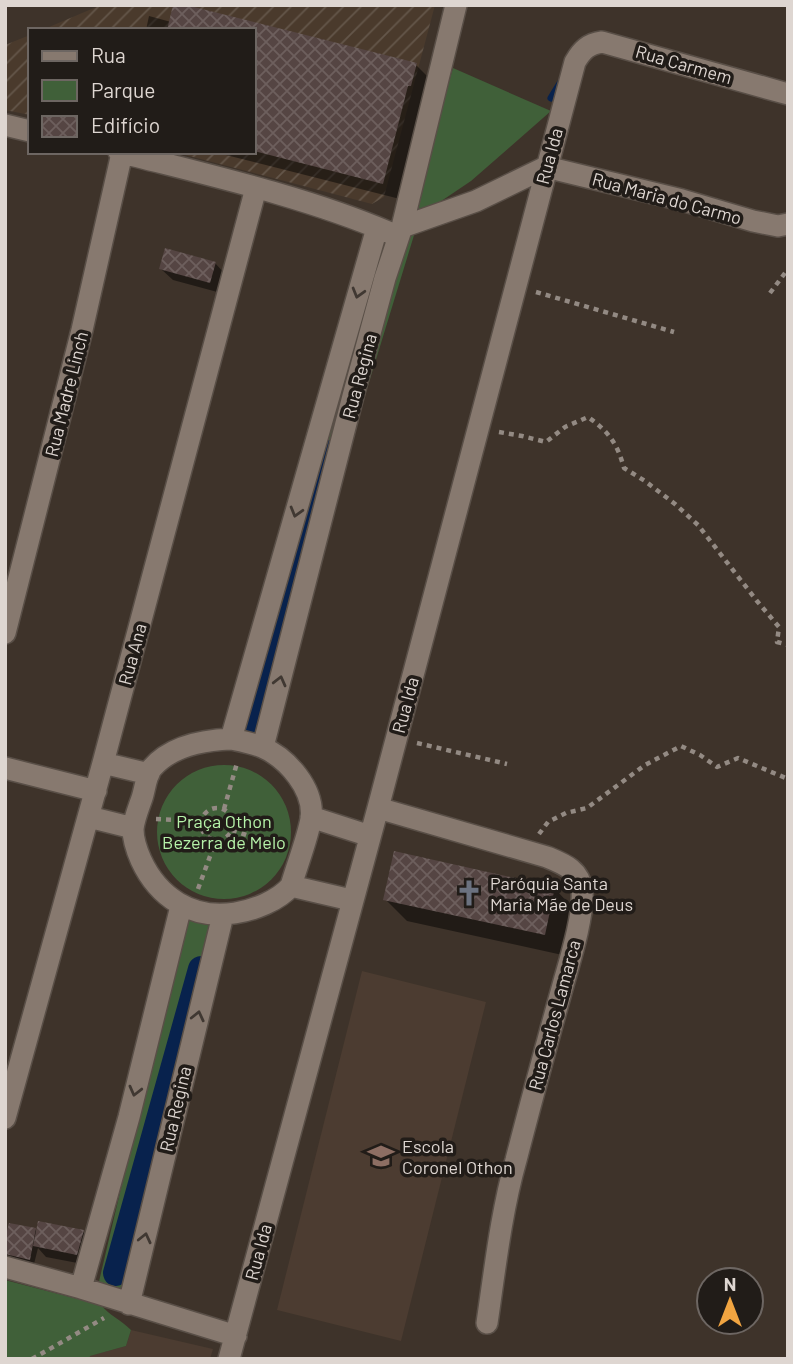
<svg xmlns="http://www.w3.org/2000/svg" width="793" height="1364" viewBox="0 0 793 1364" font-family="Barlow,sans-serif">
	<style>
		.industrial { fill: url(#industrial-furrows) }
		.education { fill: #4c3c31 }
		.park { fill: #406039 }
		.shadow { fill: #0007 }
		.lines { fill: none; stroke-linecap: round; stroke-linejoin: round }
		.stream { stroke: #08224d; stroke-width: 7 }
		.canal { stroke: #08224d; stroke-width: 26 }
		.building { fill: url(#building-cross-hatch) }
		.street-casing { stroke: #594f47; stroke-width: 24 }
		.path { stroke: #938a83; stroke-width: 4.5; stroke-dasharray: 5 5; stroke-linecap: butt }
		.street { stroke: #87796f; stroke-width: 21 }
		.oneway { stroke: #403832 }
		.labels { text-anchor: middle; dominant-baseline: central; stroke-width: 7; stroke-linejoin: round; paint-order: stroke }
		.street-label { font-size: 18px; fill: #ded6d1; stroke: #211c18 }
		.park-label { font-size: 18px; fill: #b6f3a9; stroke: #211c18 }
		.poi-label { font-size: 18px; fill: #ded6d1; stroke: #211c18; text-anchor: start }
	</style>
	<defs>
		<pattern id="industrial-furrows" width="10" height="10" patternUnits="userSpaceOnUse" patternTransform="scale(1.75)"><rect width="10" height="10" fill="#4a3a2c"/><path d="M-1 1l2-2M0 10L10 0M9 11l2-2" fill="none" stroke="#64564a"/></pattern>
		<pattern id="building-cross-hatch" width="8" height="8" patternUnits="userSpaceOnUse" patternTransform="scale(1.75)"><rect width="8" height="8" fill="#554543"/><path d="M0 0l8 8M0 8l8-8" fill="none" stroke="#6d5f5d"/></pattern>
	</defs>
	<rect width="100%" height="100%" fill="#3e332a"/>
	<path class="industrial" d="M101,5H435L384,197L372,204L174,152H254V30H42Z
		M30,35V115L5,110V45Z"/>
	<path class="education" d="M362,971L486,1002L401,1341L277,1310Z
		M131,1330L213,1349L210,1359H89V1356L126,1346Z"/>
	<path class="park" d="M453,68L551,111L471,181L422,214L410,216Z
		M378,221L415,232L258,745L223,738Z
		M157 832a67 67 0 1 1 134 0a67 67 0 1 1-134 0Z
		M187,908L221,915L127,1300L97,1290Z
		M5,1280L101,1305C109,1315 121,1320 131,1330L126,1346L90,1356L89,1359H5Z"/>
	<path class="shadow" d="M175,5L416,65L433,82L400,199L214,152H254V30H146L149,16L171,22Z
		M215,263L226,275L221,293L173,280L161,269Z
		M555,889L576,911L567,956L407,921L385,899Z
		M35,1230L38,1232H83L94,1243L88,1265L46,1257L38,1248L34,1264L9,1259L5,1255V1248Z"/>
	<g class="lines">
		<path class="stream" d="M551,98L562,80"/>
		<path class="canal" d="M250,729L328,453
			M116,1273L201,969"/>
	</g>
	<path class="building" d="M173,5H186L417,63L411,86H408L383,184L254,151V30H167Z
		M165,248L216,262L210,283L159,269Z
		M394,851L555,887L545,935L383,900Z
		M38,1221L84,1230L77,1255L33,1246Z
		M9,1223L36,1228L30,1260L5,1254V1239Z"/>
	<g class="lines">
		<g class="street-casing">
			<path id="street" d="M5,125L30,131
				M119,152C208,175 303,196 388,232
				M402,227L476,201L546,167L682,200L753,221L778,226L788,224
				M5,633L82,330L122,153
				M231,739C241,741 252,743 262,747C287,758 315,789 311,819C307,840 297,865 291,886C278,901 254,910 235,913C192,920 158,897 141,860C137,851 133,838 133,829C134,819 139,807 142,798C145,789 146,775 152,768C171,746 204,740 231,739Z
				M231,739L377,228
				M263,747L353,396L385,278L402,227L456,5
				M103,763L149,774
				M5,768L96,791
				M378,808L547,857C564,864 580,870 582,891C584,916 570,960 563,985C547,1043 531,1102 516,1160C501,1213 495,1269 487,1323
				M89,817L133,828
				M311,817L370,836
				M291,886L351,900
				M5,1118L103,763L256,188
				M5,1267L81,1288L236,1336
				M81,1288L129,1117L181,906
				M129,1304L223,915
				M229,1359L378,808L575,62C582,50 588,44 602,42L788,94"/>
		</g>
		<path class="path" d="M536,292L674,332
			M770,293L788,269
			M499,432L522,436L546,442L565,427L588,417C609,432 617,443 624,468L645,481L675,504L698,525L757,601L779,627L777,642L788,645
			M417,743L507,764
			M201 824a16 16 0 1 1 32 0a16 16 0 1 1-32 0Z
			M224,809L237,763
			M156,819L202,821
			M232,830L281,847
			M539,834L548,822L566,813L587,808L645,765L681,746L700,755L717,767L738,758L788,779
			M198,889L216,840
			M32,1359L104,1318"/>
		<use href="#street" class="street"/>
	</g>
	<defs><path id="oneway-chevron" d="M-2-3.5L2.5 0L-2 3.5" fill="none" stroke-width="1.6" stroke-linecap="round" stroke-linejoin="round" transform="scale(1.75)"/></defs>
	<g class="oneway">
		<use href="#oneway-chevron" transform="translate(358 293) rotate(106)"/>
		<use href="#oneway-chevron" transform="translate(296 512) rotate(106)"/>
		<use href="#oneway-chevron" transform="translate(280 681) rotate(-76)"/>
		<use href="#oneway-chevron" transform="translate(198 1016) rotate(-77)"/>
		<use href="#oneway-chevron" transform="translate(135 1091) rotate(104)"/>
		<use href="#oneway-chevron" transform="translate(145 1238) rotate(-77)"/>
	</g>
	<defs>
		<g id="church-bare" transform="scale(2.1)"><path d="M-1.2-6h2.4v3.5h3.3v2.4h-3.3V6h-2.4V-.1h-3.3v-2.4h3.3Z" fill="#6b7280" stroke="#211c18" stroke-width="2.5" paint-order="stroke"/></g>
		<g id="school-bare" transform="scale(2.1)"><path d="M0-5L7-2L0 1L-7-2ZM-4 1L0 2.5L4 1V4Q0 6-4 4Z" fill="#8d6e63" stroke="#211c18" stroke-width="2.5" paint-order="stroke"/></g>
	</defs>
	<g fill-rule="evenodd">
		<use href="#church-bare" x="469" y="893"/>
		<use href="#school-bare" x="381" y="1156"/>
	</g>
	<g class="labels">
		<g class="street-label">
			<text transform="translate(684 64) rotate(16)">Rua Carmem</text>
			<text transform="translate(549 156) rotate(-75)">Rua Ida</text>
			<text transform="translate(667 198) rotate(15)">Rua Maria do Carmo</text>
			<text transform="translate(359 376) rotate(-75)">Rua Regina</text>
			<text transform="translate(66 394) rotate(-76)">Rua Madre Linch</text>
			<text transform="translate(132 654) rotate(-75)">Rua Ana</text>
			<text transform="translate(405 705) rotate(-75)">Rua Ida</text>
			<text transform="translate(554 1015) rotate(-75)">Rua Carlos Lamarca</text>
			<text transform="translate(175 1109) rotate(-77)">Rua Regina</text>
			<text transform="translate(258 1252) rotate(-75)">Rua Ida</text>
		</g>
		<g class="park-label">
			<text x="224" y="821">Praça Othon<tspan x="224" dy="21">Bezerra de Melo</tspan></text>
		</g>
		<g class="poi-label">
			<text x="490" y="883">Paróquia Santa<tspan x="490" dy="21">Maria Mãe de Deus</tspan></text>
			<text x="402" y="1146">Escola<tspan x="402" dy="21">Coronel Othon</tspan></text>
		</g>
	</g>
	<rect width="793" height="1364" fill="none" stroke="#ded6d1" stroke-width="14"/>
	<rect x="28" y="28" width="228" height="126" fill="#211c18" stroke="#6d6662" stroke-width="2"/>
	<rect x="42" y="51" width="35" height="10" fill="#87796f" stroke="#6d6662" stroke-width="2"/>
	<text x="91" y="63" font-size="21" fill="#ded6d1">Rua</text>
	<rect x="42" y="80" width="35" height="21" fill="#406039" stroke="#6d6662" stroke-width="2"/>
	<text x="91" y="98" font-size="21" fill="#ded6d1">Parque</text>
	<rect x="42" y="116" width="35" height="21" fill="url(#building-cross-hatch)" stroke="#6d6662" stroke-width="2"/>
	<text x="91" y="133" font-size="21" fill="#ded6d1">Edifício</text>
	<g transform="translate(730 1301)"><circle r="33" fill="#211c18" stroke="#6d6662" stroke-width="2"/>
	<path d="M0-5L12 26L0 18L-12 26Z" fill="#f2a541"/>
	<text y="-10" font-size="19" font-weight="bold" text-anchor="middle" fill="#ded6d1">N</text>
	</g>
</svg>
